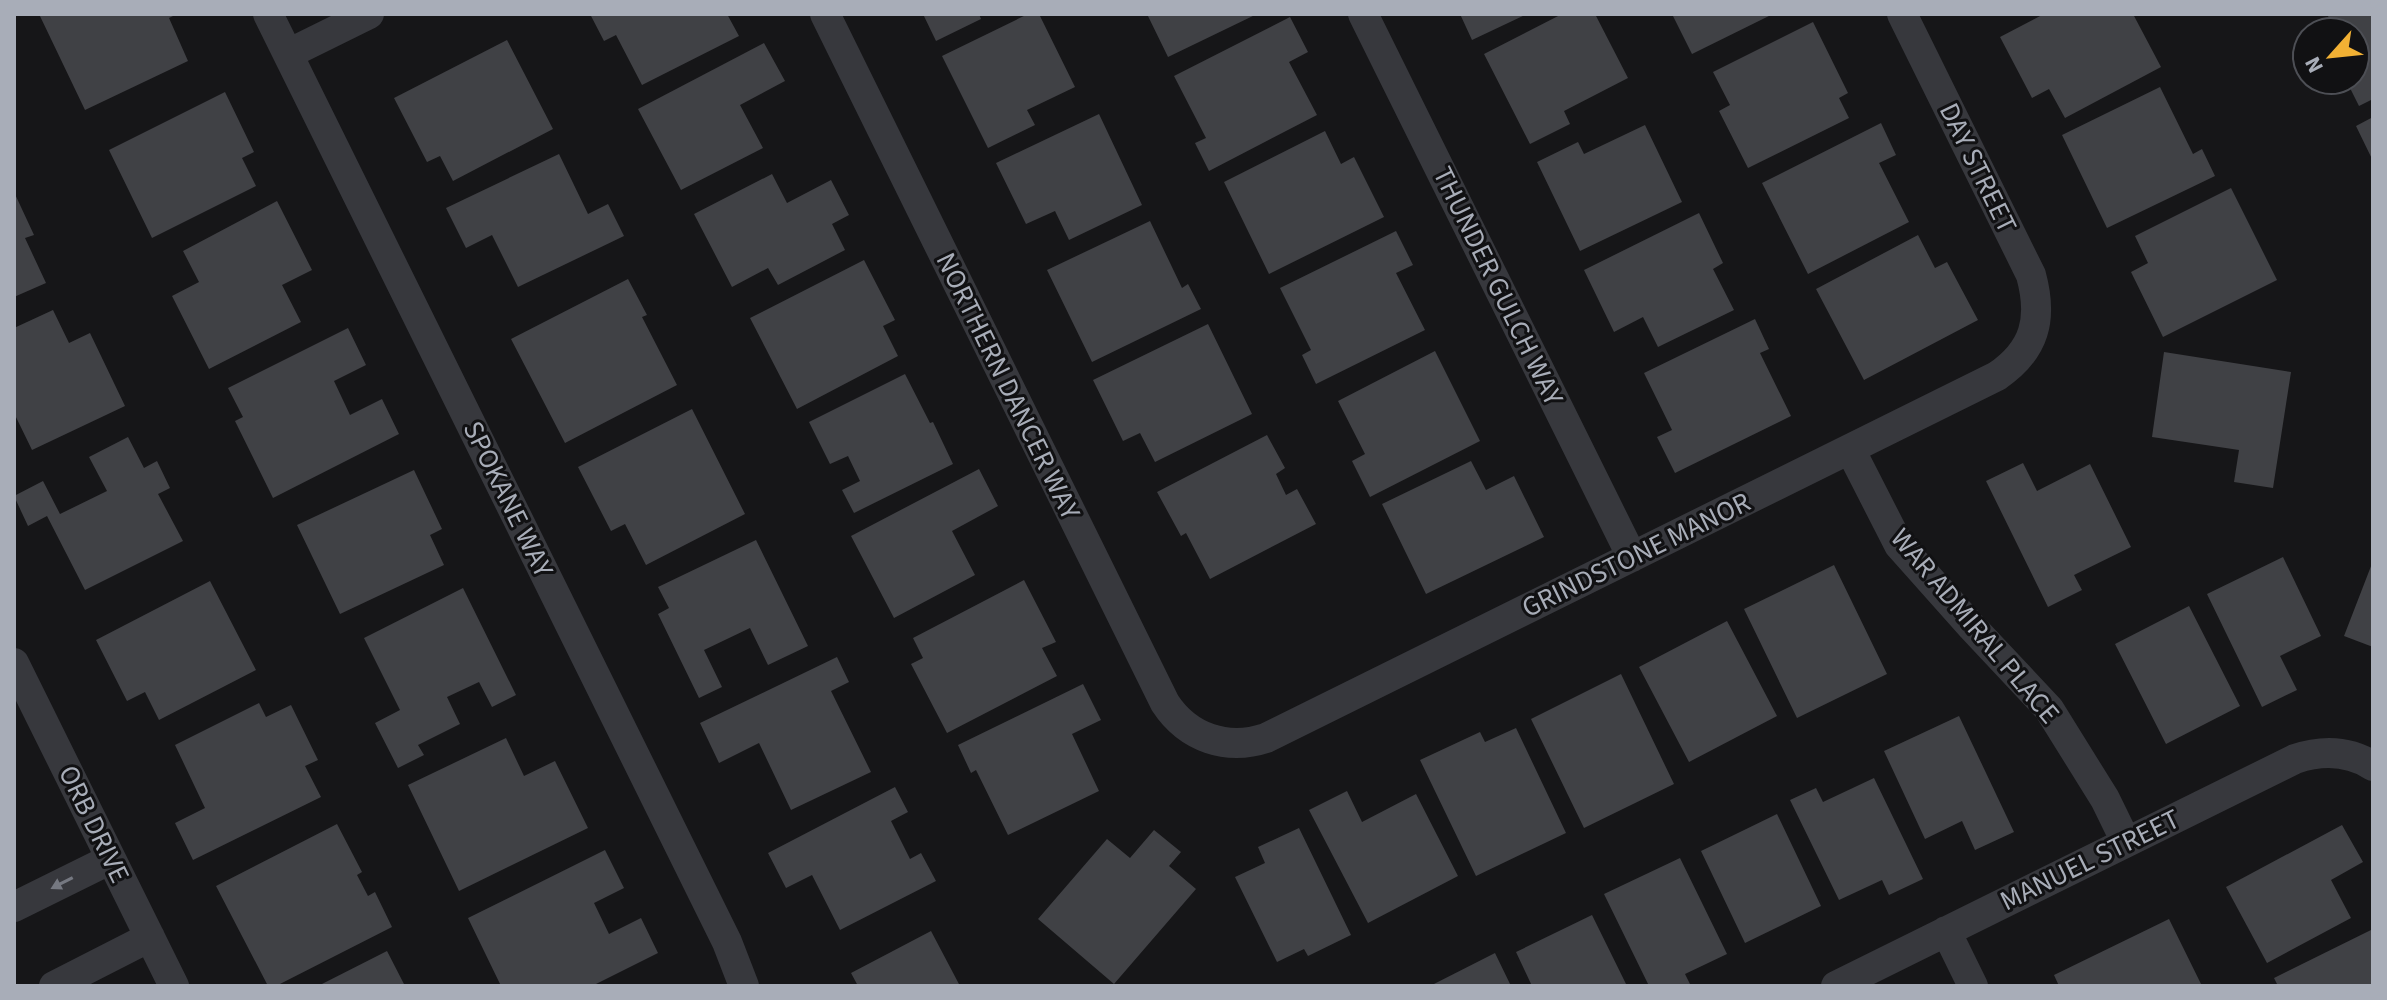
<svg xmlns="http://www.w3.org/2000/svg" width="2387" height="1000" viewBox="0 0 2387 1000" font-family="'Source Sans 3',sans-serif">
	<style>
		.building { fill: #404145 }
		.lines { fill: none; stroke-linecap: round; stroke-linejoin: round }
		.minor { stroke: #37383d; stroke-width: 30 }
		.oneway { fill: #757881 }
		.labels { text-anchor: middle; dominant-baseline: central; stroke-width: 6; stroke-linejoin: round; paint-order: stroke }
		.street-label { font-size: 28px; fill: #a8adb8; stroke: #111113 }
	</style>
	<rect width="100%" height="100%" fill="#161618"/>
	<path class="building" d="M39,14H177L169,18L188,61L85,110Z
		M590,14H727L739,36L642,85L616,35L604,41Z
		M923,14H979L981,19L936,41Z
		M1028,14H1039L1075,87L1027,110L1035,125L988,148L942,56Z
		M1147,14H1257L1168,57Z
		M1460,14H1527L1472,40Z
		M1562,14H1595L1628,78L1564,111L1570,124L1530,144L1484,54Z
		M1672,14H1773L1692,54Z
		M2044,14H2133L2161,67L2065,118L2049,89L2032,98L2000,37Z
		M2327,14H2373V99L2359,106L2346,80H2355V32H2336Z
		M1290,17L1308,52L1289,62L1317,115L1209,171L1195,143L1206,138L1174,76Z
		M1813,22L1848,93L1839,98L1849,118L1748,168L1719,111L1730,105L1713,72Z
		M507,40L553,129L453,181L440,156L427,162L394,98Z
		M764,43L785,81L740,105L763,148L681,190L638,109Z
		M2160,87L2193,154L2202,149L2215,176L2107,228L2062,135Z
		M225,92L254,152L242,158L256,186L152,238L109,150Z
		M1099,114L1142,205L1069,240L1055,211L1026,224L996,163Z
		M2373,117V161L2356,126Z
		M1881,123L1896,155L1879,163L1909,222L1808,274L1762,183Z
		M1645,125L1682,202L1580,251L1537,162L1578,142L1584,154Z
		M1325,131L1341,164L1354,157L1384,217L1269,274L1224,182Z
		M559,154L588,214L608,204L624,236L518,287L492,235L466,248L446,208Z
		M772,174L787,203L831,180L849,215L832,224L845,250L778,285L768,268L732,287L694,214Z
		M2231,188L2277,280L2163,337L2131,272L2148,263L2135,236Z
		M14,192L34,235L25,238L46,283L14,297Z
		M277,201L312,270L282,285L301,322L209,369L172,296L199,282L183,251Z
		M1699,213L1723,263L1713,269L1734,310L1658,347L1643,317L1614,332L1584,270Z
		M1150,221L1182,288L1188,284L1201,309L1092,362L1047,270Z
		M1396,231L1413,265L1396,273L1425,330L1316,384L1302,355L1311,350L1280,288Z
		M1918,235L1935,268L1947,262L1978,320L1864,380L1816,289Z
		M864,260L895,320L883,326L898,356L797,409L750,318Z
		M628,279L647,315L642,317L677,385L565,443L511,339Z
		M53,310L69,343L90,333L125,406L32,450L14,413V328Z
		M1755,319L1769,349L1760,353L1791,416L1675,473L1657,437L1672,430L1644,373Z
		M1208,324L1252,414L1155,462L1140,433L1123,441L1093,380Z
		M348,328L366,365L334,381L350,415L382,399L399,434L273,498L235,421L243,417L228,388Z
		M1435,351L1480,441L1370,497L1352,461L1365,454L1338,401Z
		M2164,352L2291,372L2273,488L2234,482L2239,450L2152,437Z
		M905,374L930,423L933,422L953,464L854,513L842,490L860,481L848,456L830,464L809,422Z
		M692,409L745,514L646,565L625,524L611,531L578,467Z
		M1267,435L1285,468L1276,474L1286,495L1297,489L1316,524L1210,579L1186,533L1181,536L1157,492Z
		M128,437L144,468L157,461L170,488L158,494L183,541L85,590L47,516L28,526L14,496L43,481L60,514L107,491L89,457Z
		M1471,461L1486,490L1514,476L1544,537L1426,594L1382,504Z
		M2023,463L2037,491L2090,464L2131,547L2074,575L2082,590L2048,607L1986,481Z
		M979,469L998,506L952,531L975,575L894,618L851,536Z
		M414,470L442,529L430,535L444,565L340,614L297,525Z
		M756,540L808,646L768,665L750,628L704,650L722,687L699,698L658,614L669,608L658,587Z
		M2283,557L2321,636L2280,656L2297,690L2262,707L2207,594Z
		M2373,561V647L2344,636Z
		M1834,565L1887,674L1797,718L1744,609Z
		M1024,580L1056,642L1042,648L1057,676L947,733L911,664L923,658L913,638Z
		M210,581L256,670L159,720L145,692L127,701L96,640Z
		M463,588L516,695L492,707L479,682L447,697L460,724L418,745L424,755L398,768L375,723L400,710L364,638Z
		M2189,606L2240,706L2166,744L2115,644Z
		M1727,621L1777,716L1689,762L1639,667Z
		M837,657L849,682L831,691L871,772L791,810L759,743L719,763L700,723Z
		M1621,674L1674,784L1584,828L1531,719Z
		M1083,684L1101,720L1072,734L1099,791L1008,835L976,770L971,773L958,745Z
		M259,703L266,717L291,705L318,760L305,766L321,797L193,860L175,823L205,808L175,745Z
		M1959,716L2014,832L1975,850L1962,821L1925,839L1884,751Z
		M1516,728L1566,833L1476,876L1420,760L1480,732L1485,742Z
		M506,738L524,776L555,761L588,828L459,891L408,785Z
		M1874,778L1923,879L1889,895L1882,880L1839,900L1790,800L1816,788L1823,802Z
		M895,787L908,812L891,821L910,859L921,853L936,881L840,930L812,875L786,888L768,853Z
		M1347,791L1362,822L1416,794L1458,876L1368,923L1309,810Z
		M1777,814L1821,906L1745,943L1701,851Z
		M337,824L362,872L357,875L368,896L375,892L392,927L276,986H268L216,886Z
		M2342,825L2363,862L2331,880L2351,918L2267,963L2226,887Z
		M1299,828L1351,935L1308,956L1304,949L1277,962L1235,877L1265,863L1258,847Z
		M1154,830L1181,852L1169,866L1196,889L1114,984L1038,919L1107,839L1130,858Z
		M605,850L624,888L594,903L609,934L641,918L658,953L592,986H501L468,918Z
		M1680,858L1727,954L1685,974L1691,986H1649L1604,894Z
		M1592,915L1627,986H1532L1516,952Z
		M2169,919L2202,986H2059L2054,975Z
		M2373,929V986H2278L2274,978Z
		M931,931L960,986H858L851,973Z
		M387,951L405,986H318Z
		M1495,953L1511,986H1430Z"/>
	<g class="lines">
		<path class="minor" d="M268,14L727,942L744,986
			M825,14L1165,703C1188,738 1227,751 1266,738L1997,376C2035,350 2043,319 2031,275L1902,14
			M1363,14L1632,557
			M288,54L369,14
			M1850,449L1899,545L1972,627L2049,709L2105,799L2126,842
			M14,663L174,986
			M14,907L111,859
			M1946,931L1973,986
			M54,986L150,937
			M1836,986L2295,759C2322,750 2348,750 2373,766"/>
	</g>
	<defs><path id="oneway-solid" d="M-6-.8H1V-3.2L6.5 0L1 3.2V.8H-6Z" transform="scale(2)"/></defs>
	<use class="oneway" href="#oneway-solid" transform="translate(62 883) rotate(153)"/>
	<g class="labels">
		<g class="street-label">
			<text transform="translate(1978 168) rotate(64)">DAY STREET</text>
			<text transform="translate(1498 286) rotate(64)">THUNDER GULCH WAY</text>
			<text transform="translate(1008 386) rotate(64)">NORTHERN DANCER WAY</text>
			<text transform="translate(508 499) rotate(64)">SPOKANE WAY</text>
			<text transform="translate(1636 555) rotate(-26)">GRINDSTONE MANOR</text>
			<text transform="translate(1975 626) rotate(50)">WAR ADMIRAL PLACE</text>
			<text transform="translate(94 824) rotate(64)">ORB DRIVE</text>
			<text transform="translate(2090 860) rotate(-26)">MANUEL STREET</text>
		</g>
	</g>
	<rect width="2387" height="1000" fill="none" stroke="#a8adb8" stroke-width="32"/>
	<g transform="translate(2331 56) rotate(243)"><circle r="38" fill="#111113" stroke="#4d4f55" stroke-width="2"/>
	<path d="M0-6L14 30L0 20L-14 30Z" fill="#f2b134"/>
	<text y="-12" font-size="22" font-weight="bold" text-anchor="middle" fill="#a8adb8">N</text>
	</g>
</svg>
